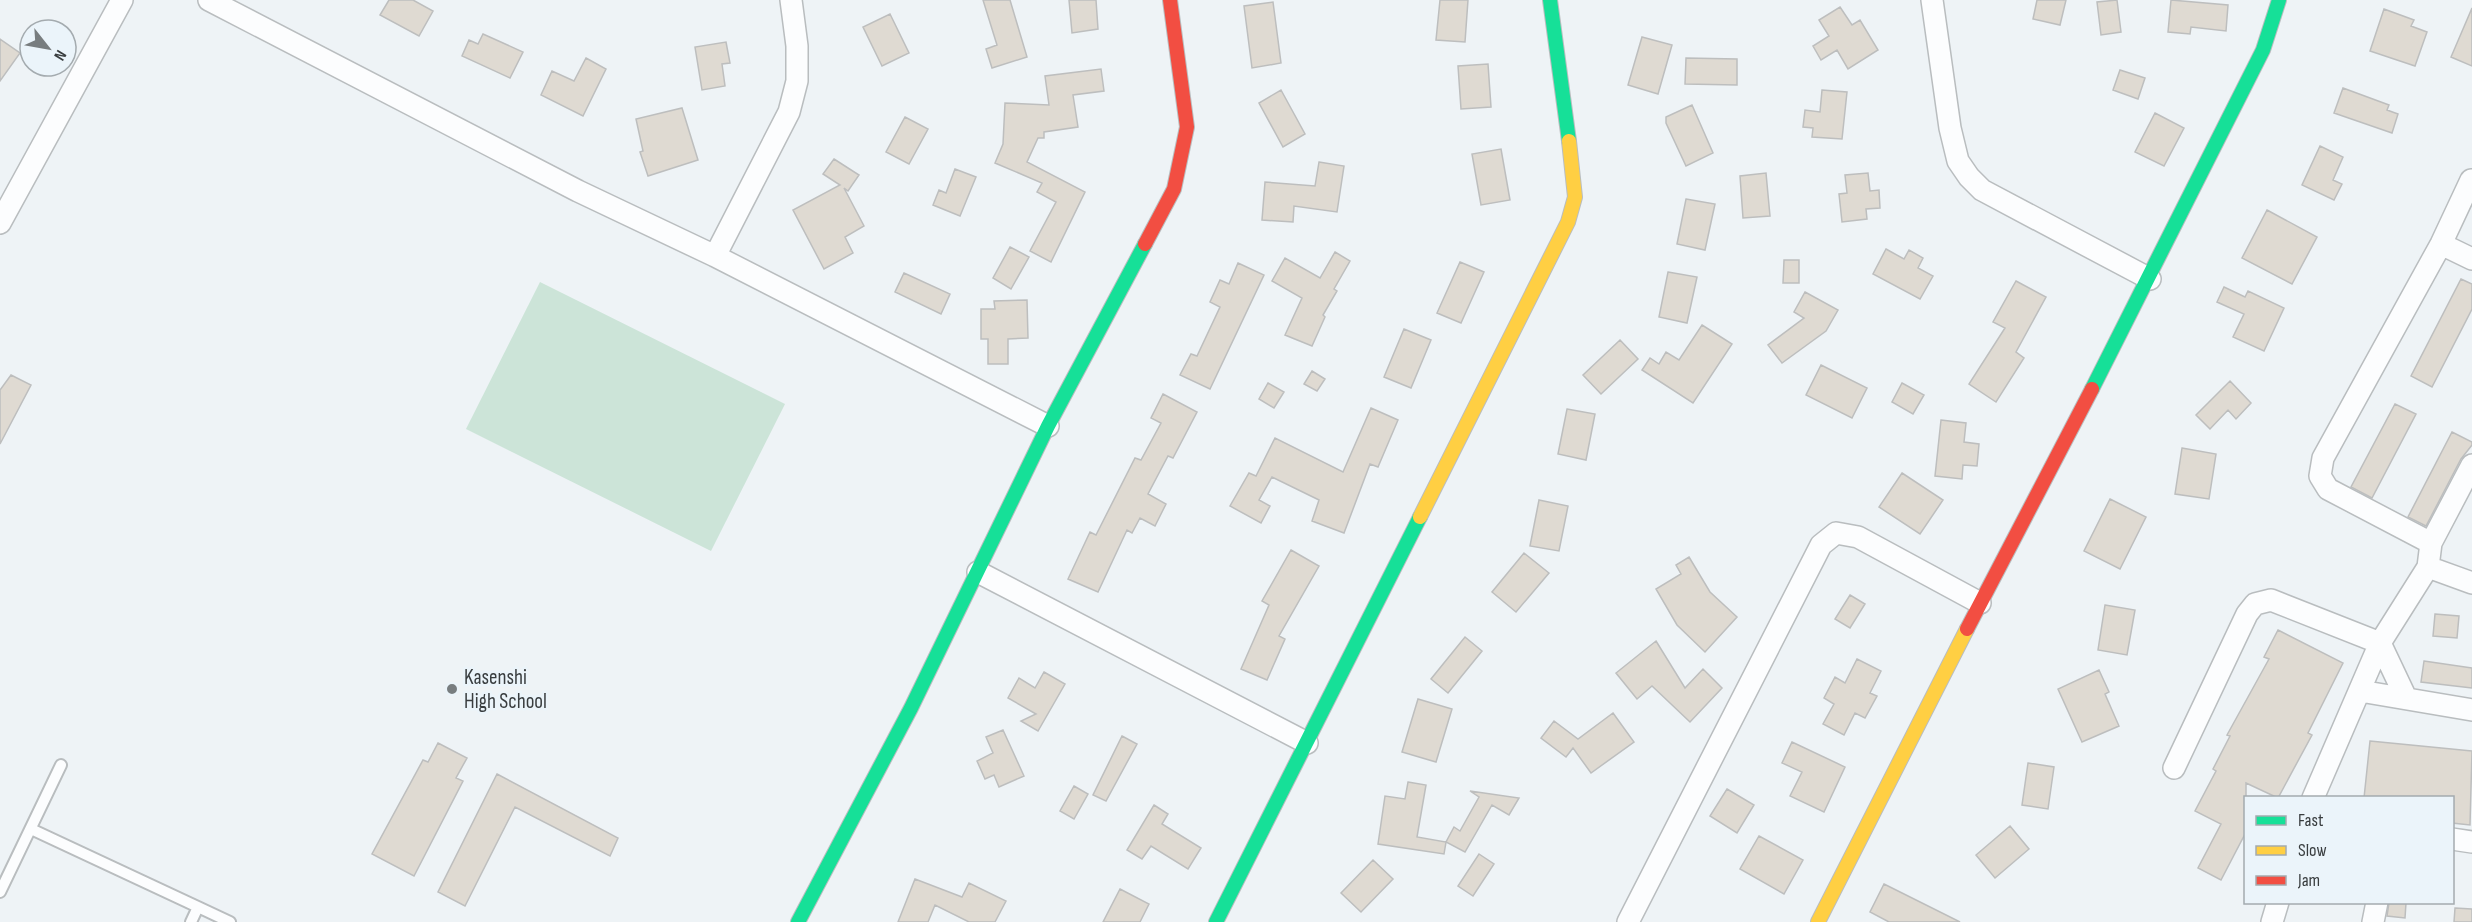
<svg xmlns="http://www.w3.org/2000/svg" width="2472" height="922" viewBox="0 0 2472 922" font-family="'Sofia Sans Condensed',sans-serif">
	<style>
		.green { fill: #cce4d8 }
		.building { fill: #dfdad2; stroke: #bdbebe; stroke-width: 1.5 }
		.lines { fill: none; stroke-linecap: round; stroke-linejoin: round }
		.lane-casing { stroke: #b9bdbf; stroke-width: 14 }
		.street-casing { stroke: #b9bdbf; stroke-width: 24 }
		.fast-casing { stroke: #b9bdbf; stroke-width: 16 }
		.slow-casing { stroke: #b9bdbf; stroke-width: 16 }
		.jam-casing { stroke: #b9bdbf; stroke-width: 16 }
		.lane { stroke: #fcfdfe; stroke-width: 10 }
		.street { stroke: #fcfdfe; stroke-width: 21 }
		.fast { stroke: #16e098; stroke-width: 14 }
		.slow { stroke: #ffcf43; stroke-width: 14 }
		.jam { stroke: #f24e42; stroke-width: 14 }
		.poi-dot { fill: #787d7f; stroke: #ebf4fa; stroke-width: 2 }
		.labels { text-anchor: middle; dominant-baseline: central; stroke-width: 5; stroke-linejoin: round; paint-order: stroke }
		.poi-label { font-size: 21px; fill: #393d3f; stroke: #ebf4fa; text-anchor: start }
	</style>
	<rect width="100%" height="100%" fill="#eef3f6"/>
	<path class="green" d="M540,282L785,404L711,551L466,429Z"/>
	<path class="building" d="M389,0H413L433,11L419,36L380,15Z
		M983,0H1010L1027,57L992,68L986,49L997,45Z
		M1069,0H1096L1098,29L1072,33Z
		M1440,0H1468L1465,42L1436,40Z
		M2037,0H2066L2060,25L2033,19Z
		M2117,0L2121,32L2101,35L2097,2Z
		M2171,0L2228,5L2226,31L2191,27L2190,34L2168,32Z
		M1273,2L1281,63L1252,68L1244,6Z
		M1840,7L1852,25L1860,20L1878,50L1848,69L1837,50L1821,60L1813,46L1829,36L1819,20Z
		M2472,8V66L2451,57Z
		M2384,9L2414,20L2411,26L2427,32L2415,66L2370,51Z
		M890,14L909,53L882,66L863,27Z
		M483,34L523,52L510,78L462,56L469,40L478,44Z
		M1642,37L1672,45L1658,94L1628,85Z
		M0,39L20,53L0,81Z
		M726,42L730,63L722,64L725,86L702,90L695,47Z
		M586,58L606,69L583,116L541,95L552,71L574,81Z
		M1686,58L1737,59V85L1685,84Z
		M1488,64L1491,107L1461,109L1458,66Z
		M1101,69L1104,91L1073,95L1078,127L1044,132V138H1038L1027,162L1085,192L1051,262L1030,251L1056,202L1037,192L1042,183L995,163L1003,144L1005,103L1049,105L1045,76Z
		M2120,70L2145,78L2138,99L2113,90Z
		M2343,88L2389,105L2387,110L2398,114L2392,133L2334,113Z
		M1281,90L1305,134L1283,147L1259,103Z
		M1822,90L1847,92L1842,139L1812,137L1813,128L1803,127L1805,110L1820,112Z
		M1692,105L1713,153L1686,166L1666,123V117Z
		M682,108L698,160L648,176L640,152L643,151L636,119Z
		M2155,113L2184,128L2164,166L2135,152Z
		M905,117L928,129L909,164L886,152Z
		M2320,146L2343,157L2333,180L2342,184L2334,200L2302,185Z
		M1501,149L1510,200L1481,205L1472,154Z
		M834,159L859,175L848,191L844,188L864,226L845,237L853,253L824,269L793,210L840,185L823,174Z
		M1319,162L1344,166L1337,212L1294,206L1293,222L1262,220L1265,182L1315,186Z
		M955,169L976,177L960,216L933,205L939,190L946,193Z
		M1766,173L1770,216L1743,218L1740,176Z
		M1868,173L1870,191L1879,190L1880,208L1866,209L1867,219L1842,222L1839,194L1847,193L1845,175Z
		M1686,199L1715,204L1705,250L1677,244Z
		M2267,210L2317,237L2292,284L2242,258Z
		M1010,247L1029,257L1011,289L993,278Z
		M1886,249L1904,259L1909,250L1923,258L1918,268L1933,276L1920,299L1873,274Z
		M1335,252L1350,261L1334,289L1337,291L1323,315L1325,317L1312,346L1285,335L1302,298L1272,281L1285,258L1320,278Z
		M1784,260H1799V283H1783Z
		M1460,262L1484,272L1461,323L1437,313Z
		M1238,263L1264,275L1210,389L1180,375L1191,354L1197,356L1220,307L1210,302L1220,280L1229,284Z
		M1668,272L1697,277L1687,323L1659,317Z
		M904,273L950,294L941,314L895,292Z
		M2461,279L2472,284V309L2432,387L2411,376Z
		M2016,281L2046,297L2016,352L2024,358L1996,402L1969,384L2005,328L1993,322Z
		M2224,287L2245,297L2248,291L2284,308L2264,351L2233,337L2244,314L2217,302Z
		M1805,292L1838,310L1826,331L1782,363L1768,345L1804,318L1794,312Z
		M1027,300L1028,338L1008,339V364H988V339H981V309H995L994,301Z
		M1702,325L1732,344L1693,403L1642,370L1650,358L1659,364L1666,352L1679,360Z
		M1404,329L1431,340L1411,388L1384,377Z
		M1620,340L1638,359L1601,394L1583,375Z
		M1821,365L1867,388L1852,418L1806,395Z
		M1312,371L1325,379L1317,391L1304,384Z
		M11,375L31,385L0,444V390Z
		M2230,381L2251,403L2236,419L2228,410L2210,429L2196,415Z
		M1268,383L1284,392L1274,408L1259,399Z
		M1902,383L1924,395L1913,414L1892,402Z
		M1163,394L1197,412L1173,458L1168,456L1148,494L1166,504L1155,526L1140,518L1132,533L1127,530L1098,592L1068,579L1090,532L1096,535L1135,458L1141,460L1161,423L1151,418Z
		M2395,404L2416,414L2372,498L2351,487Z
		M1371,408L1398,420L1378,467L1370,464L1344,533L1312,521L1319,500L1272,477L1259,500L1270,506L1261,523L1230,506L1249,473L1256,476L1275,438L1343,472Z
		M1567,409L1595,414L1586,460L1558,454Z
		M1941,420L1966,423L1964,442L1979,444L1977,466L1963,465L1962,479L1935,476Z
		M2452,432L2472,442V445L2461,459L2426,526L2408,517Z
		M2182,448L2216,454L2209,499L2175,494Z
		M1902,473L1943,500L1920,534L1879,507Z
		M2110,499L2146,517L2120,569L2084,551Z
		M1539,500L1568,506L1559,551L1530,546Z
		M1291,550L1319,566L1279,636L1285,639L1267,680L1241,669L1269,605L1262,601Z
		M1524,553L1549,573L1516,612L1492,592Z
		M1689,557L1710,592L1737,617L1705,652L1677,625L1656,589L1681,574L1676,565Z
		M1850,595L1865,604L1850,628L1835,619Z
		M2105,605L2135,610L2127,655L2098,650Z
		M2435,614L2459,616L2457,638L2433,636Z
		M2278,630L2343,663L2308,733L2312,735L2278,798L2246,783V832L2221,880L2198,868L2221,824L2195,811L2216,771L2213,769L2230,736L2227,735L2269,659L2264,657Z
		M1465,637L1482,651L1448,693L1431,679Z
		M1656,641L1685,688L1703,669L1722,688L1690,722L1652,686L1637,699L1616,673Z
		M1857,659L1881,671L1870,693L1877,696L1865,718L1855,713L1844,735L1823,724L1834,704L1824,698L1835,677L1845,683Z
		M2424,661L2472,668V688L2421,682Z
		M2099,670L2109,692L2105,694L2119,726L2082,742L2058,689Z
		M1044,672L1065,684L1038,731L1021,721L1036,714L1008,698L1019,678L1035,688Z
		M1418,699L1452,709L1436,762L1402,752Z
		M1613,713L1634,742L1591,773L1573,748L1566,757L1541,738L1554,721L1578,739Z
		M1003,730L1024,776L999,787L994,775L985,779L977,761L993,753L986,737Z
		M1122,736L1137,744L1106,801L1093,795Z
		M2370,741L2472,751L2470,825L2452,823V798H2364Z
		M1792,742L1845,767L1824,812L1790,796L1802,772L1782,763Z
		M438,743L467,758L456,778L463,781L414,876L372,854L423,760L428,762Z
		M2028,763L2054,767L2048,809L2022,805Z
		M497,774L618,838L610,856L515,807L465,906L438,892Z
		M1408,782L1426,785L1417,837L1446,842L1444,854L1378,844L1385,796L1405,799Z
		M1074,786L1088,794L1074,819L1060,811Z
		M1727,789L1754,805L1737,833L1710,816Z
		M1470,791L1519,798L1509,815L1492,805L1465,852L1446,842L1454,827L1460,831L1479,797Z
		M1154,805L1168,814L1162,824L1201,848L1188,869L1151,846L1142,859L1127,850Z
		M2010,826L2029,849L1995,878L1976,855Z
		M1759,836L1803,860L1784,894L1740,869Z
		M1479,854L1494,864L1473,896L1458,886Z
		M1373,860L1393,879L1361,912L1341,893Z
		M915,879L962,897L969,883L1006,901L995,922H969L935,905L928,922H898Z
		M1884,884L1960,922H1889L1870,912Z
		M1120,889L1149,904L1140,922H1103Z
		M2389,903H2406L2405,918L2387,916Z
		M2455,908L2472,909V922H2454Z"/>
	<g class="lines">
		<g class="lane-casing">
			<path id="lane" d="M31,829L198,907L191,922
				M0,892L61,765
				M198,907L230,922"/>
		</g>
		<g class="street-casing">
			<path id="street" d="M209,0L578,191L715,256L1048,426
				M1932,0L1950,128L1958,161L1969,177L1982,190L2150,279
				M0,223L122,0
				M2441,244L2472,259
				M715,256L789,112L797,81V46L791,0
				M2431,543L2328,489L2320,476L2323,458L2441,244L2471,180
				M2428,567L2472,583
				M978,572L1307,743
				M2360,691L2472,710
				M2174,768L2247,614L2255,604L2271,600L2380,643L2406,698
				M2313,798L2380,643L2428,567L2431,543L2472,465
				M2452,839L2472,842
				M1628,922L1821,545L1836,533L1858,537L1980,603
				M2272,922L2278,902
				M2373,922L2377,902"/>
		</g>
		<g class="fast-casing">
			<path id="fast" d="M1550,0L1569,141
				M2092,389L2263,50L2279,0
				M798,922L911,708L1048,426L1145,244
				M1216,922L1420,517"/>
		</g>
		<g class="slow-casing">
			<path id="slow" d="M1420,517L1568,222L1575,197L1569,141
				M1818,922L1967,629"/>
		</g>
		<g class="jam-casing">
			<path id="jam" d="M1145,244L1174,189L1187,127L1170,0
				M1967,629L2092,389"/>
		</g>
		<use href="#lane" class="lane"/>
		<use href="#street" class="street"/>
		<use href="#fast" class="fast"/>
		<use href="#slow" class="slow"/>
		<use href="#jam" class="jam"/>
	</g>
	<circle class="poi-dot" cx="452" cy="689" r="6"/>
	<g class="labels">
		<g class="poi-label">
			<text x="464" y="677">Kasenshi<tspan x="464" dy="24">High School</tspan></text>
		</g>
	</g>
	<rect x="2244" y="796" width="210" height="108" fill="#ebf4fa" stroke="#a4abaf" stroke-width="1.5"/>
	<rect x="2256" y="816" width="30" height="9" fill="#16e098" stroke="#a4abaf" stroke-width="1.5"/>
	<text x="2298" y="826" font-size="18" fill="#393d3f">Fast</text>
	<rect x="2256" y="846" width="30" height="9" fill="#ffcf43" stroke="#a4abaf" stroke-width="1.5"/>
	<text x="2298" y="856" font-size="18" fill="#393d3f">Slow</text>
	<rect x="2256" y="876" width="30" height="9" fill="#f24e42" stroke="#a4abaf" stroke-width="1.5"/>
	<text x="2298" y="886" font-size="18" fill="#393d3f">Jam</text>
	<g transform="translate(48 48) rotate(121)"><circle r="28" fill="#ebf4fa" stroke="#a4abaf" stroke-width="1.5"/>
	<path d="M0-4.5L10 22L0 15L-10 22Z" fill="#787d7f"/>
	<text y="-9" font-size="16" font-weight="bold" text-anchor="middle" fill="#393d3f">N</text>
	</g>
</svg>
